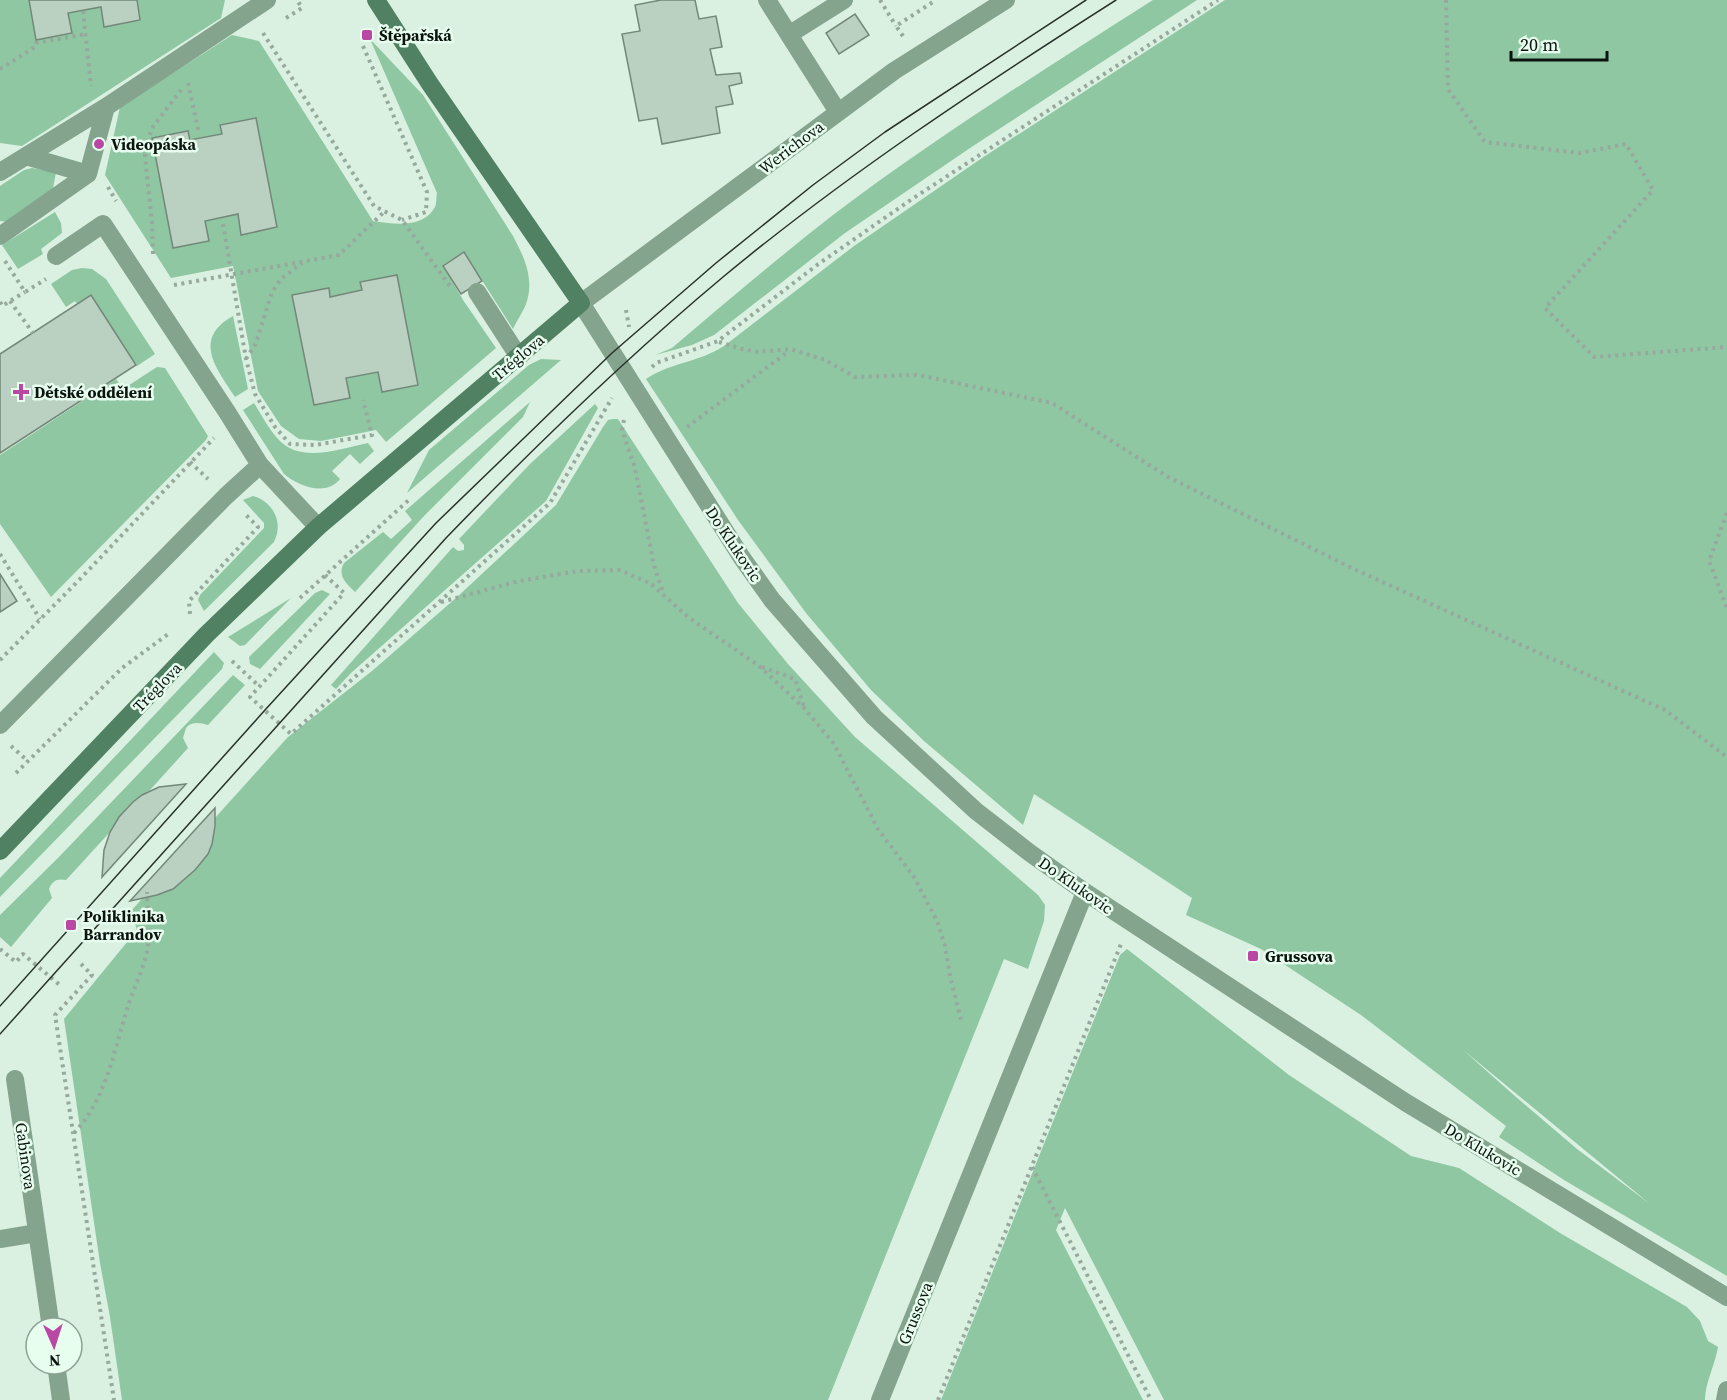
<svg xmlns="http://www.w3.org/2000/svg" width="1727" height="1400" viewBox="0 0 1727 1400" font-family="'Source Serif 4',serif">
	<style>
		.green { fill: #8ec7a2; fill-rule: evenodd }
		.building { fill: #bad0c1; stroke: #74887a; stroke-width: 1.5 }
		.lines { fill: none; stroke-linecap: round; stroke-linejoin: round }
		.path { stroke: #97a89c; stroke-width: 4; stroke-dasharray: 3 4.5; stroke-linecap: butt }
		.lane { stroke: #84a48e; stroke-width: 18 }
		.street { stroke: #84a48e; stroke-width: 18 }
		.secondary { stroke: #518163; stroke-width: 18 }
		.tram { stroke: #28322b; stroke-width: 1.5 }
		.poi-dot { fill: #b948a4; stroke: #e7fdee; stroke-width: 2 }
		.labels { text-anchor: middle; dominant-baseline: central; stroke-width: 5; stroke-linejoin: round; paint-order: stroke }
		.poi-label { font-size: 16px; font-weight: bold; fill: #0c140f; stroke: #e7fdee; text-anchor: start }
		.street-label { font-size: 16px; fill: #0c140f; stroke: #e7fdee }
	</style>
	<rect width="100%" height="100%" fill="#daf0e1"/>
	<path class="green" d="M0,0H29L37,40L72,33L68,13L101,7L105,27L140,20L137,0H225L221,18L22,146L0,143Z
		M1153,0H1197L973,146L845,233L714,335L692,345L655,355L672,348C725,303 778,258 833,215C935,138 1045,69 1153,0Z
		M1225,0H1727V1276L1564,1180L1499,1137L1506,1126L1361,1015L1261,949L1186,915L1192,898L1034,794L1023,825L924,741L871,690L806,613L738,520L646,379C669,363 700,362 724,346L854,246L982,158ZM1462,1049L1650,1204L1577,1149L1516,1097Z
		M232,35L259,41L373,221C393,224 423,229 435,207C437,203 436,197 437,193L370,39L423,95L513,236C524,257 535,279 526,304C523,312 517,320 513,329L464,252L443,265L463,300L496,348L386,442L376,430L321,441L299,439L281,426L258,391L233,266L171,278L105,175L120,107ZM256,118L277,227L242,235L238,214L205,221L209,241L173,248L152,139L187,131L190,140L222,134L220,125ZM397,275L382,392L378,372L346,378L349,398L314,404L292,295L329,289L330,297L362,290L361,282Z
		M32,168L56,172L52,194L8,222L0,221V186L24,170Z
		M55,212L61,223L62,233L41,249L43,254L18,269L2,245Z
		M82,268L92,269L106,279L155,354L137,366L91,296L78,305L75,301L66,307L51,284L72,270Z
		M233,316L248,389L235,397C216,368 192,339 233,316Z
		M541,359L561,360L407,493L429,450L529,365Z
		M157,367L165,368L208,436L206,440L51,597L0,524V455L116,379L123,389Z
		M530,402L523,417L424,516L355,592C346,583 337,576 344,563L383,532L391,539L412,520L405,511Z
		M254,403C261,414 268,428 278,439C300,464 339,449 368,443L374,451L360,464L350,454L332,471L340,479C326,497 298,486 284,474L243,410Z
		M595,404L598,408L546,501L351,673L336,689L331,685L453,547L458,551L464,550V545L459,539L530,464Z
		M613,419H618L738,603L788,664L855,737L1038,895L1045,905L1044,921L1028,969L1004,959L828,1400H122L110,1317L100,1263L64,1019L137,930L131,911L288,737L372,671L456,598L556,505L603,427L608,420Z
		M253,496C273,502 284,522 274,542L204,611L198,600L200,595L264,528V523L243,500Z
		M322,590L330,594L260,669L250,664L249,657L315,593Z
		M291,598L245,645L240,646L228,637Z
		M214,652L224,663L222,669L0,897V878Z
		M233,675L245,685L208,725C200,723 192,721 186,728L183,738L188,748L150,790L133,802L119,817L110,832L66,880C57,878 52,881 49,889L52,898L11,947L0,937V915L58,858Z
		M1127,949L1289,1075L1411,1156L1459,1168L1560,1233L1687,1307L1700,1321L1708,1341L1718,1347C1715,1365 1705,1383 1705,1400H1164L1065,1208L1056,1230L1143,1400H941L1120,955Z"/>
	<path class="building" d="M29,0H137L140,20L104,27L101,7L68,13L72,33L36,40Z
		M661,0H695L699,19L716,16L722,47L710,49L716,75L740,73L742,83L729,86L733,104L716,107L720,133L662,144L657,118L639,121L622,34L640,31L635,5Z
		M855,14L869,35L839,54L826,33Z
		M256,118L277,227L241,235L238,214L205,221L209,241L173,248L152,138L188,131L190,140L222,134L220,125Z
		M464,252L482,281L461,294L443,266Z
		M397,275L418,385L382,392L378,372L346,378L350,398L314,405L292,295L329,288L330,297L362,290L360,282Z
		M91,295L136,365L0,453V354Z
		M0,574L17,601L0,612Z
		M186,784L102,877L104,850L110,832L119,817L133,802L142,795L159,787Z
		M215,808V826L212,844L208,854L195,870L173,889L157,895L130,901Z"/>
	<g class="lines">
		<path class="path" d="M880,0L896,26
			M1446,0L1448,89L1485,142L1580,153L1626,144L1653,190L1545,308L1594,357L1727,347
			M83,11L91,86
			M286,18L302,8L297,0
			M263,33L374,206L402,220L452,289
			M903,36L896,26L936,0
			M363,46L427,192L426,212L402,220
			M0,69L35,47L36,43L86,34
			M188,83L199,133
			M108,187L116,201
			M223,224L246,359L255,394L275,427L290,444L315,445L372,435L363,400
			M153,254L152,223L145,156L147,143L152,128L181,90
			M5,261L25,292L46,279
			M174,285L339,255L384,212
			M10,301L33,333
			M0,302L2,306L25,292
			M626,310L629,327
			M719,342L742,349L758,352L791,349L825,360L855,377L918,375L1052,403L1168,477L1354,569L1665,710L1727,757
			M246,359L256,343L272,292L281,279L302,263
			M652,367L656,363L718,341L817,265L912,199L1218,0
			M624,420L622,430L635,468L654,566L663,592
			M687,427L789,351
			M190,462L208,479
			M1727,513L1709,561L1727,608
			M0,554L40,619
			M325,575L344,593L250,697L291,734L550,503L612,398
			M300,598L411,498
			M441,602L519,581L579,571L619,570L650,583L688,617L758,665L804,708L834,744L878,829L914,877L937,921L945,946L950,976L962,1024
			M190,614L189,601L258,527L244,513
			M0,660L82,577L214,438
			M232,661L259,686
			M762,667L795,679L804,707
			M11,746L28,761
			M16,773L122,668L171,632
			M0,949L16,962L23,954L61,986
			M81,964L92,975L55,1015L114,1400
			M74,1133C108,1097 114,1048 129,1003C135,985 145,966 148,947C150,929 147,909 147,892
			M1032,1167L1151,1400
			M938,1400L1121,944"/>
		<path class="lane" d="M767,0L838,112
			M790,34L844,0
			M477,292L519,357"/>
		<path class="street" d="M1006,0L894,71L581,303L742,558L772,600L874,717L976,811L1030,853L1085,892L1405,1102L1727,1297
			M26,156L88,174
			M0,172L106,107L267,0
			M0,236L88,174L106,107
			M56,256L103,224L227,412L260,465L318,527
			M0,725L226,496L260,465
			M15,1079L51,1328
			M0,1239L37,1233
			M56,1364L61,1400
			M880,1400L1085,892
			M1725,1400L1727,1390"/>
		<path class="secondary" d="M0,851L206,635L318,527L581,303L430,84L376,0"/>
		<path class="tram" d="M0,1006L265,710L436,523L612,353L716,263L813,185L885,132L1086,0
			M0,1034L446,538C534,447 625,359 723,277C846,175 981,86 1116,0"/>
	</g>
	<g class="poi-dot">
		<rect x="361" y="29" width="12" height="12" rx="3"/>
		<circle cx="99" cy="144" r="6"/>
		<path d="M18 383h6v6h6v6h-6v6h-6v-6h-6v-6h6z"/>
		<rect x="65" y="919" width="12" height="12" rx="3"/>
		<rect x="1247" y="950" width="12" height="12" rx="3"/>
	</g>
	<g class="labels">
		<g class="poi-label">
			<text x="379" y="35">Štěpařská</text>
			<text x="111" y="144">Videopáska</text>
			<text x="34" y="392">Dětské oddělení</text>
			<text x="83" y="916">Poliklinika<tspan x="83" dy="18">Barrandov</tspan></text>
			<text x="1265" y="956">Grussova</text>
		</g>
		<g class="street-label">
			<text transform="translate(791 147) rotate(-37)">Werichova</text>
			<text transform="translate(518 357) rotate(-40)">Tréglova</text>
			<text transform="translate(734 544) rotate(56)">Do Klukovic</text>
			<text transform="translate(157 687) rotate(-46)">Tréglova</text>
			<text transform="translate(1076 885) rotate(35)">Do Klukovic</text>
			<text transform="translate(1483 1149) rotate(31)">Do Klukovic</text>
			<text transform="translate(26 1156) rotate(82)">Gabinova</text>
			<text transform="translate(915 1313) rotate(-68)">Grussova</text>
		</g>
	</g>
	<g transform="translate(54 1346) rotate(177)"><circle r="28" fill="#e7fdee" stroke="#8fa095" stroke-width="1.5"/>
	<path d="M0-4.5L10 22L0 15L-10 22Z" fill="#b948a4"/>
	<text y="-9" font-size="16" font-weight="bold" text-anchor="middle" fill="#0c140f">N</text>
	</g>
	<path d="M1511 51v9h96v-9" fill="none" stroke="#0c140f" stroke-width="3"/>
	<text x="1520" y="51" font-size="18" fill="#0c140f" stroke="#e7fdee" stroke-width="4.5" paint-order="stroke">20 m</text>
</svg>
